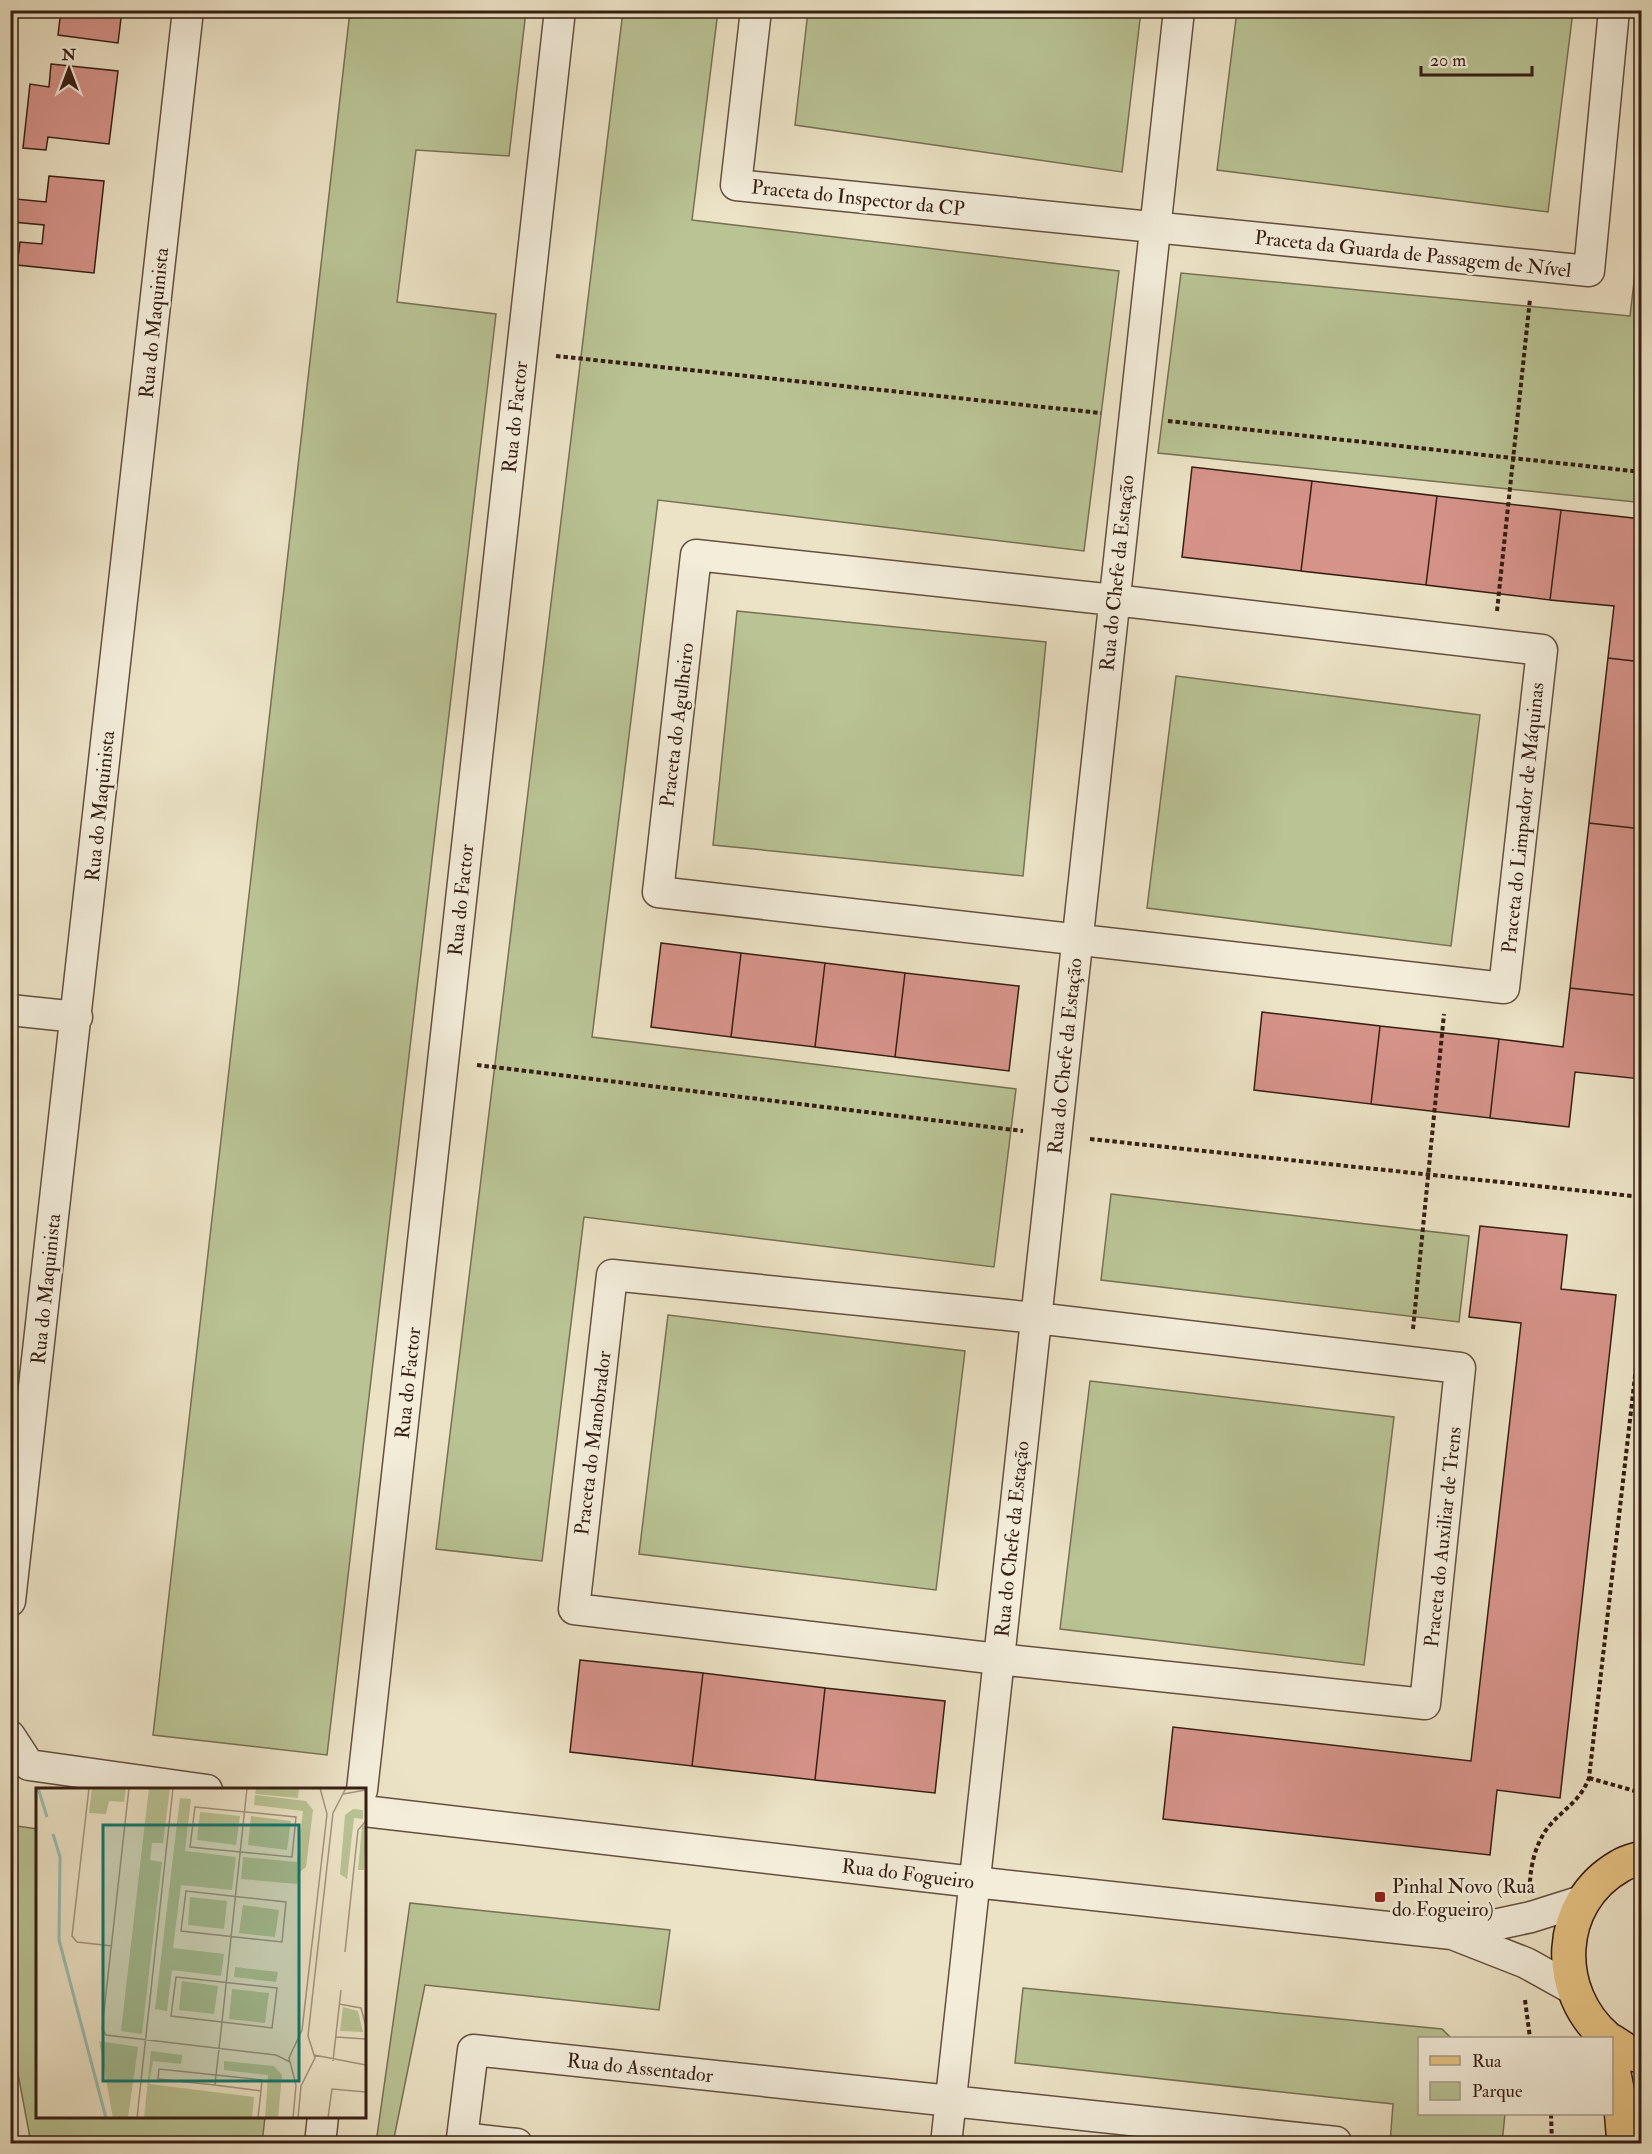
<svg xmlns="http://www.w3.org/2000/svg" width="1652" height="2154" viewBox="0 0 1652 2154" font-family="'IM FELL Double Pica',serif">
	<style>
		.green { fill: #b9c394; stroke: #787054; stroke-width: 1.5 }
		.building { fill: #d6938a; stroke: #361e13; stroke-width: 1.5 }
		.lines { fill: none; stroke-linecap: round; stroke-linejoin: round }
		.minor-casing { stroke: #644f40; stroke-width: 33 }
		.primary-casing { stroke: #361e13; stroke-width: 36 }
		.path { stroke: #361e13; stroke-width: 4; stroke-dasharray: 4.5 3; stroke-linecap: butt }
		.minor { stroke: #f3edda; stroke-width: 30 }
		.primary { stroke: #e6c283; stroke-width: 33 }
		.poi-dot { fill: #8f2418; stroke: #f3edda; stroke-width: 2 }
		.labels { text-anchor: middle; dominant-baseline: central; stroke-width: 5; stroke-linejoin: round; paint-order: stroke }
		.street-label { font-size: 20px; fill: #361e13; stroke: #f3edda }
		.poi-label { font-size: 20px; fill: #361e13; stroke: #f3edda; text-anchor: start }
		.inset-river { fill: none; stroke: #99beb2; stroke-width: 3 }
		.inset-road { fill: none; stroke: #a3947e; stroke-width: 1.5 }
		.view { fill: #0f766e; fill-opacity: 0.15; stroke: #0f766e; stroke-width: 3 }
		.inset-edge { fill: none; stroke: #361e13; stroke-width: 3 }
	</style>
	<rect width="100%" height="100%" fill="#ece3c6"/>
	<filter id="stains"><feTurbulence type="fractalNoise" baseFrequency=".00333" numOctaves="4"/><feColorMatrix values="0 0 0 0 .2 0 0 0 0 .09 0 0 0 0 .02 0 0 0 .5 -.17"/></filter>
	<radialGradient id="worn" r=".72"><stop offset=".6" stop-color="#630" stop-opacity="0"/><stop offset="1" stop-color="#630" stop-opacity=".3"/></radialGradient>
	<path class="green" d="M350,11H526L509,156L416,150L397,302L496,314L327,1755L153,1735Z
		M623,11H718L692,220L1119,271L1084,551L658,500L592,1037L1016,1089L994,1267L584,1217L542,1561L436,1549Z
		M808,11H1141L1122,172L795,125Z
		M1237,11H1573L1548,212L1217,170Z
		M1641,222L1642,474L1635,502L1158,453L1181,273L1630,316Z
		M737,611L1046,642L1023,876L713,845Z
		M1176,676L1480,715L1451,946L1147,908Z
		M1111,1194L1469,1236L1459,1322L1101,1280Z
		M668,1315L965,1351L936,1590L639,1554Z
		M1090,1381L1394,1417L1364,1665L1060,1629Z
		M10,1825L37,1829L38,2116L265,2117L262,2143H31L11,2037Z
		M410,1903L670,1930L659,2010L425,1985L393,2143H376Z
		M1023,1988L1442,2029L1451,2038H1420V2114H1505L1502,2143H1390L1393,2104L1015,2063Z"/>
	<path class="building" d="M61,10H122L118,43L58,35Z
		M51,64L118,71L109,144L48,137L46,150L23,148L30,84L49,87Z
		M49,176L104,181L94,273L17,265L20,242L42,244L44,225L13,222L16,199L46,202Z
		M1192,467L1312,481L1301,571L1182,557Z
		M1312,481L1437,496L1426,585L1301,571Z
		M1437,496L1561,510L1550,600L1426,585Z
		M1561,510L1642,519V662L1608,658L1614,606L1550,600Z
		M1608,658L1642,662V829L1589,823Z
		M1589,823L1642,829V996L1570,988Z
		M661,943L741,953L731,1037L651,1027Z
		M741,953L825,963L815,1047L731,1037Z
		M825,963L905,973L895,1057L815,1047Z
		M905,973L1019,986L1009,1071L895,1057Z
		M1570,988L1642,996L1641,1079L1575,1072L1569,1127L1490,1118L1499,1039L1563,1047Z
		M1262,1012L1380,1026L1371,1104L1254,1090Z
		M1380,1026L1499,1039L1490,1118L1371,1104Z
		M1480,1226L1567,1235L1561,1289L1616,1295L1560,1798L1497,1790L1490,1855L1163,1819L1173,1727L1471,1761L1521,1323L1469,1317Z
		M580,1660L703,1673L692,1766L570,1752Z
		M703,1673L825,1688L815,1780L692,1766Z
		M825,1688L945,1701L935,1793L815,1780Z"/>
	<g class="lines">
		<g class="minor-casing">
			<path id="minor" d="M756,10L736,185L1589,271L1614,10
				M696,555L1114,600L1542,650L1504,988L658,892Z
				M10,1010L77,1017
				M612,1275L1036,1318L1460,1368L1425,1704L998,1659L574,1609Z
				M10,1601L188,10
				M10,1736L29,1765L207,1790
				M362,1790L560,10
				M364,1811L974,1882L1452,1934L1526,1963L1573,1989
				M1452,1934L1531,1917L1585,1900
				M320,2144L323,2116
				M517,2144L462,2138L473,2050L1336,2142V2144
				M946,2144L1179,10"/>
		</g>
		<g class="primary-casing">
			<path id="primary" d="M1607,2038C1553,1992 1555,1903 1620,1866C1626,1862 1635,1860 1642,1858
				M1612,2041L1632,2054L1642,2056
				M1612,2064L1621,2108L1624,2144"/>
		</g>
		<path class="path" d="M556,356L1101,413
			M1168,421L1642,472
			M1497,611L1530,299
			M477,1065L1023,1131
			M1090,1139L1642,1197
			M1413,1329L1444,1014
			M1589,1778L1642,1793
			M1530,1882C1531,1862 1537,1840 1550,1825C1566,1807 1580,1801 1589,1778L1642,1315
			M1525,2000L1530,2038
			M1551,2114L1552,2144"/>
		<use href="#minor" class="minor"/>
		<use href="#primary" class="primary"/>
	</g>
	<rect class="poi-dot" x="1374" y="1891" width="12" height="12" rx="3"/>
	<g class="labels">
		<g class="street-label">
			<text transform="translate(858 198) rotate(6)">Praceta do Inspector da CP</text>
			<text transform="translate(1413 254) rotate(6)">Praceta da Guarda de Passagem de Nível</text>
			<text transform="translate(154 323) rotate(-84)">Rua do Maquinista</text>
			<text transform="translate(515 417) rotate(-84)">Rua do Factor</text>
			<text transform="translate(1117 573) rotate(-84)">Rua do Chefe da Estação</text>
			<text transform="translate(677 725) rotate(-83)">Praceta do Agulheiro</text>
			<text transform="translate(100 806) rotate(-84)">Rua do Maquinista</text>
			<text transform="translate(1523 818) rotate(-84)">Praceta do Limpador de Máquinas</text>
			<text transform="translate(461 900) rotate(-84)">Rua do Factor</text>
			<text transform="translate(1065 1056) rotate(-84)">Rua do Chefe da Estação</text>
			<text transform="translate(46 1289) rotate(-84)">Rua do Maquinista</text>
			<text transform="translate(408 1383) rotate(-84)">Rua do Factor</text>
			<text transform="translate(593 1443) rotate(-83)">Praceta do Manobrador</text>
			<text transform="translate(1443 1537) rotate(-84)">Praceta do Auxiliar de Trens</text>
			<text transform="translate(1012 1539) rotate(-84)">Rua do Chefe da Estação</text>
			<text transform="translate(908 1874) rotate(7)">Rua do Fogueiro</text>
			<text transform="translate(640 2068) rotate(6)">Rua do Assentador</text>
		</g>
		<g class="poi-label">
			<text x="1392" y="1886">Pinhal Novo (Rua<tspan x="1392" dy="23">do Fogueiro)</tspan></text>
		</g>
	</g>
	<g transform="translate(36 1788)">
		<rect width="330" height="330" fill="#ece3c6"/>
		<path d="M56,0H90L88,14L73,13L70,26L53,25ZM113,0H134L127,55H116L114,72L126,74L106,246L85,243ZM220,0L263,1L262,10L219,6ZM219,7L270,13L277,22L270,79L265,83L261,96L205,91L207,69L261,74L267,23L218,17ZM144,10L155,11L149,63L200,69L196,102L145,97L137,160L188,166L185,188L136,182L131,223L119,221ZM317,21L327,22V31L318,30L311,91L304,86L309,27ZM164,24L204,28L200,57L161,52ZM215,28L255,33L251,62L212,57ZM326,38H330L328,82H322ZM154,109L191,113L188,141L152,137ZM207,117L243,122L239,149L203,145ZM199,179L242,184L240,194L198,189ZM146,193L182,198L178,226L143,222ZM196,201L233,205L229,235L193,231ZM307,219L322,223L327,244L304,243ZM63,253L102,259L92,330H77ZM115,263L146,267L145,276L117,273L113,296L218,309L216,330H108ZM188,273L238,278L246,287L242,330H229L232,287L188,282Z" fill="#b9c394"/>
		<path class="inset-river" d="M2,0L11,29M17,46L24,69L23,152L70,330"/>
		<path class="inset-road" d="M53,0L36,148L41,154L76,158M93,0L66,241L70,247L240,267L254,274M307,6L330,2M159,19L260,29L256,69L154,59ZM150,103L250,114L246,154L145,143ZM309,164L322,42L330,33M140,189L241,200L236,240L135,228ZM303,216L325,220L330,239M300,249L330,251M278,267L330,277M297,273L305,202M179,297L122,291L123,281L180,287L226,292L225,303L179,297L180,287L186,234L211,0M101,330L137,0M222,330L225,303M257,330L260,297L253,270L266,242L291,26L284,0M262,330L265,298L279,270L272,248L297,25L310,0M292,330L296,301L330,304"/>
		<path class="view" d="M67,37H263V293H67Z"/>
		<rect width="330" height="330" class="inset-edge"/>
	</g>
	<rect width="1652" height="2154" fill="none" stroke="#ece3c6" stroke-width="36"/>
	<rect x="12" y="12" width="1628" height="2130" fill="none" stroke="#361e13" stroke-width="3"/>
	<rect x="18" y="18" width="1616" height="2118" fill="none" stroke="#361e13" stroke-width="1.5"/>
	<rect x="1418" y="2037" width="195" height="78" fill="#f3edda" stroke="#a79a8a" stroke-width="1.5"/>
	<rect x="1430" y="2056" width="30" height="9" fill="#e6c283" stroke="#a79a8a" stroke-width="1.5"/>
	<text x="1472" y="2067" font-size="18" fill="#361e13">Rua</text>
	<rect x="1430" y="2082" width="30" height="18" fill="#b9c394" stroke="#a79a8a" stroke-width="1.5"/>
	<text x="1472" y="2097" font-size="18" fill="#361e13">Parque</text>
	<g transform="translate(69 69)" stroke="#f3edda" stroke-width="4.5" paint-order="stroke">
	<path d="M0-4.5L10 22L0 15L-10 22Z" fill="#361e13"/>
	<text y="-9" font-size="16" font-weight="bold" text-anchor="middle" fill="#361e13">N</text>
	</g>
	<path d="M1421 66v9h111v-9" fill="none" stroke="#361e13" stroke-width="3"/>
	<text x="1430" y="66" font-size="18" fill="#361e13" stroke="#f3edda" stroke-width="4.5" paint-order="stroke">20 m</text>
	<rect width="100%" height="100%" filter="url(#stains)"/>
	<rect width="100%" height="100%" fill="url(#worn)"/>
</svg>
